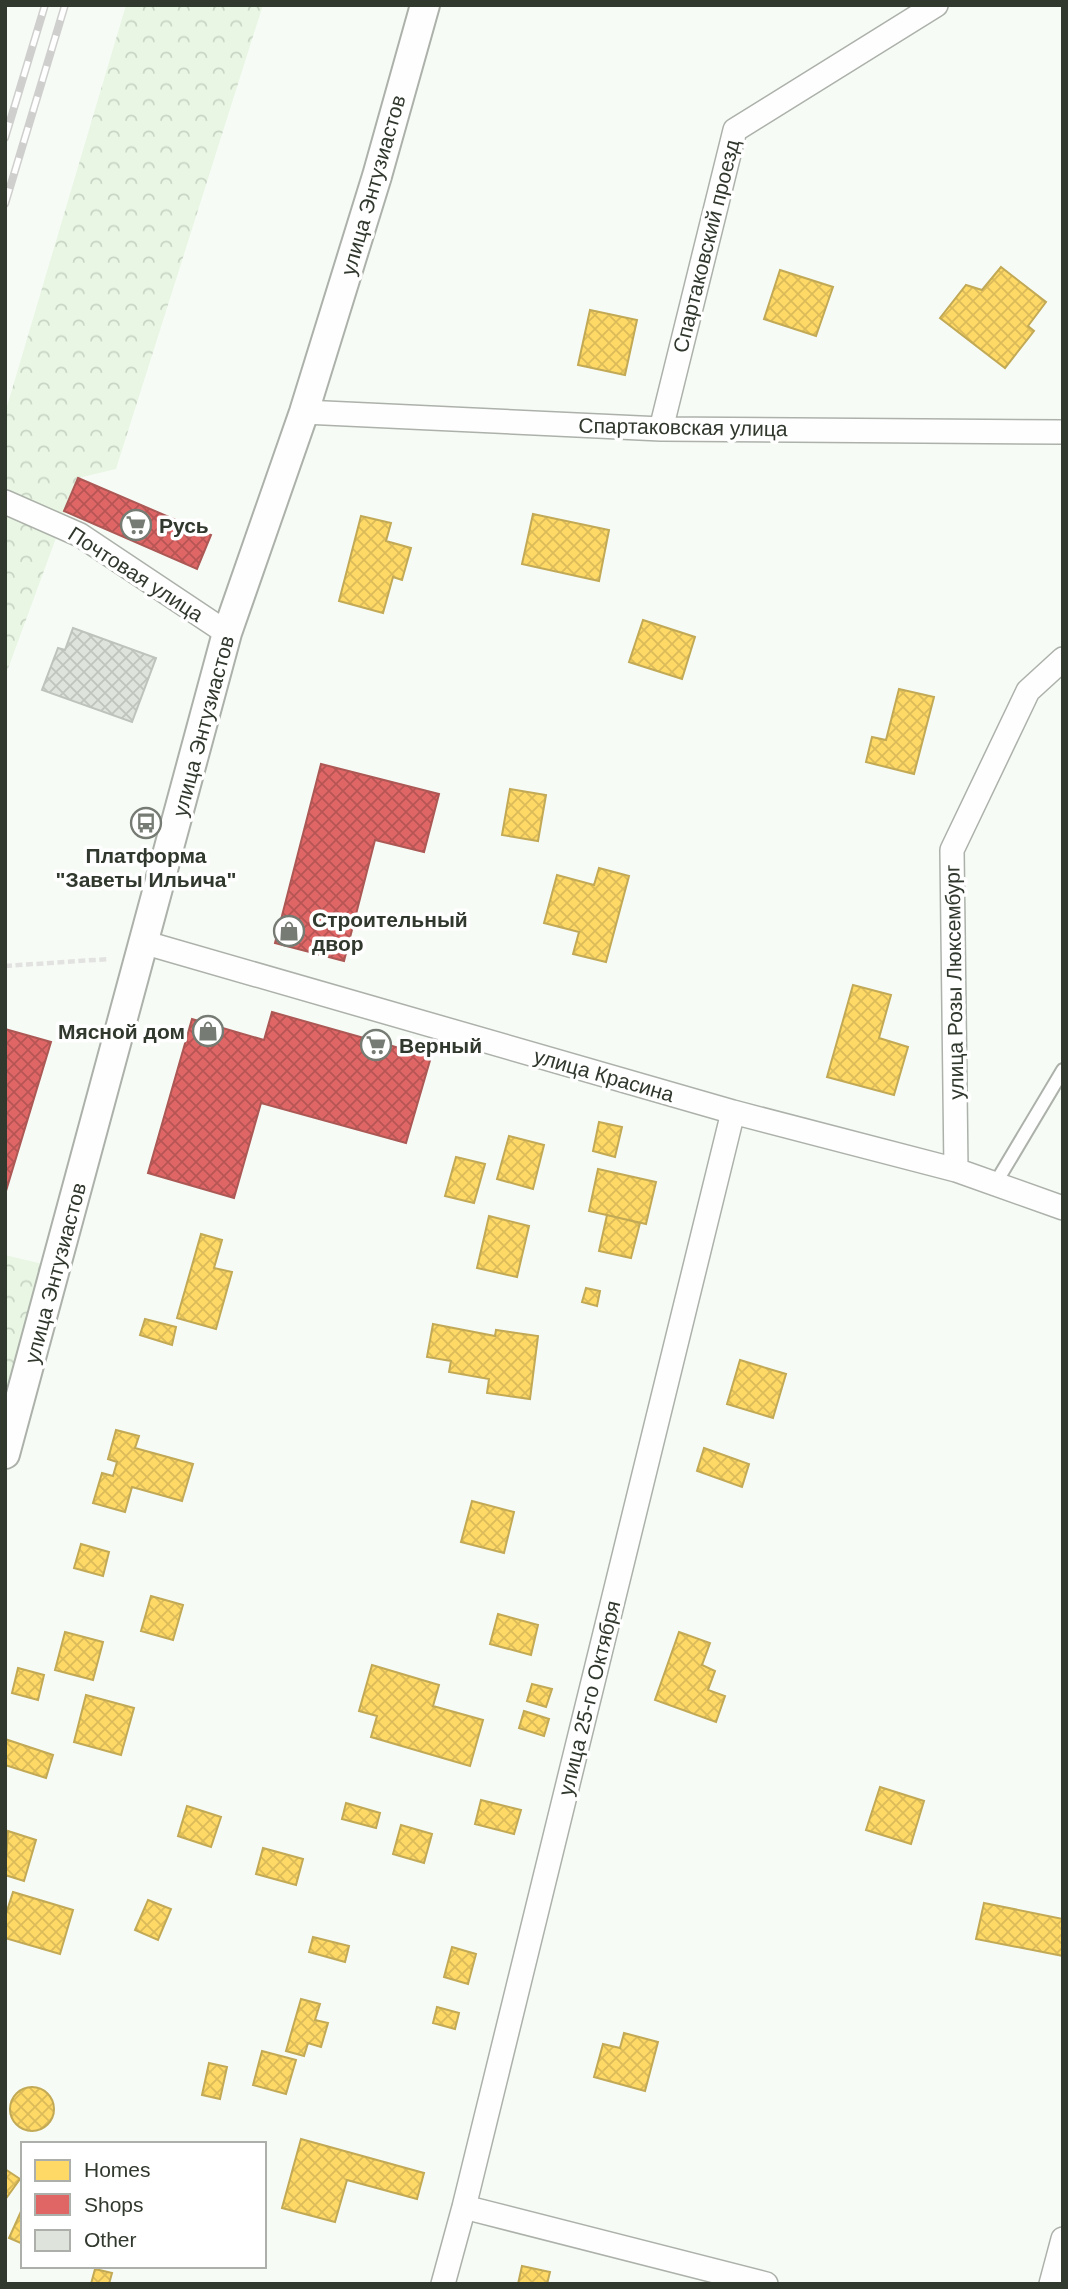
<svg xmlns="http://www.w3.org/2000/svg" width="1068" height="2289" viewBox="0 0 1068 2289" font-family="Arial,sans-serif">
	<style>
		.forest { fill: url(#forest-crowns) }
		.homes { fill: url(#homes-cross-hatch); stroke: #c1a955; stroke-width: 2 }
		.shops { fill: url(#shops-cross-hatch); stroke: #ac5855; stroke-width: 2 }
		.building { fill: url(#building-cross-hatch); stroke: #bec3bc; stroke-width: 2 }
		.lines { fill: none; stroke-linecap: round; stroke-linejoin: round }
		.service-casing { stroke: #acb1aa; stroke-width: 16 }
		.minor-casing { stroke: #acb1aa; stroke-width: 26 }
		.tertiary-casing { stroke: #acb1aa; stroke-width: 32 }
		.path { stroke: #e2e3e1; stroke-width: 4.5; stroke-dasharray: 7 3.5; stroke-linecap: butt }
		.service { stroke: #fefefe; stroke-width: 12 }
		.minor { stroke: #fefefe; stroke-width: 23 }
		.tertiary { stroke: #fefefe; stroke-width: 28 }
		.rail-casing { stroke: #cfd0ce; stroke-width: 8 }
		.rail { stroke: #fff; stroke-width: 5; stroke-dasharray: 16; stroke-linecap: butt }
		.labels { text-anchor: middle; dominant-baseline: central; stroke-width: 7; stroke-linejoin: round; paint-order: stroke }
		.street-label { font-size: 21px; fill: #31382d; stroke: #fff }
		.poi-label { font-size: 21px; font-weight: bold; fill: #31382d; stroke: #fff; text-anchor: start }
	</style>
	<defs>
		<pattern id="forest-crowns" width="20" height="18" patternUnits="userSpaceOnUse" patternTransform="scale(1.75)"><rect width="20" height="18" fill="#e9f6e4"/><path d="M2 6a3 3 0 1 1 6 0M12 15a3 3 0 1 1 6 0" fill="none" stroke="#c8d4c4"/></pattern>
		<pattern id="homes-cross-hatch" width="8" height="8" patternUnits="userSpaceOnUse" patternTransform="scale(1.75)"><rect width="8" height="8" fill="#ffd966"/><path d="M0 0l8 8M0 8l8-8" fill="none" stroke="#dbbb59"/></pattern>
		<pattern id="shops-cross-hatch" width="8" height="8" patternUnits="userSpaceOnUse" patternTransform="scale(1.75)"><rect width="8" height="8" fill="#e06666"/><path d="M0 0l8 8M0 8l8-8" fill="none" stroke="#b65554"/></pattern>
		<pattern id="building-cross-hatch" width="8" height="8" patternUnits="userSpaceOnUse" patternTransform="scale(1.75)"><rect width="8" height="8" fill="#dee3dc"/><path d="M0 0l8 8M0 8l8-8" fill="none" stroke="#bfc4bd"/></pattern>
	</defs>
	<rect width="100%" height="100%" fill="#f7fbf6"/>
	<path class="forest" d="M126,5H263L116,469L78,478L5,677V413Z
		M5,1255L43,1264L5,1400Z"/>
	<path class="homes" d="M1001,267L1046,302L1028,326L1034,331L1005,368L940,318L966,285L982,290Z
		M780,270L833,287L816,336L764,319Z
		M590,310L637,320L625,375L578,365Z
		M533,514L609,530L599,581L522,564Z
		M361,516L391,523L386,541L411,548L402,580L393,577L383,613L339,601Z
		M643,620L695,637L682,679L629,662Z
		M899,689L934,697L914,774L866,762L872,737L886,740Z
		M510,789L546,795L538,841L502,835Z
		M599,868L629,876L606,962L573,954L579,932L544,923L557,875L594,885Z
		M853,985L891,995L879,1038L908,1047L894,1095L827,1077Z
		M599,1122L622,1127L615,1157L593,1151Z
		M509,1136L544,1145L533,1189L497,1179Z
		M456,1157L485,1164L474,1203L445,1196Z
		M598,1169L656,1182L646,1224L589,1211Z
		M607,1215L640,1223L631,1258L599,1251Z
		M489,1216L529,1226L517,1277L477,1268Z
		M201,1234L222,1240L214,1268L232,1272L216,1329L177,1318Z
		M586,1288L600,1291L597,1306L582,1302Z
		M145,1319L176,1327L172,1345L140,1335Z
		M433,1324L495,1336L496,1330L538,1336L530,1399L487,1393L489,1379L449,1372L451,1361L427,1357Z
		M740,1360L786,1374L773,1418L727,1404Z
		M116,1430L139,1436L135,1448L193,1464L182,1501L132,1487L125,1512L93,1503L102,1473L113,1476L117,1462L108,1459Z
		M704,1448L749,1464L742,1487L697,1471Z
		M472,1501L514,1512L504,1553L461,1542Z
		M81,1544L109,1552L103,1576L74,1568Z
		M151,1596L183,1605L173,1640L141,1631Z
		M498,1614L538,1625L531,1655L490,1644Z
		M65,1632L103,1642L93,1680L55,1670Z
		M679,1632L710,1643L702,1665L715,1671L708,1690L725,1696L716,1722L655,1700Z
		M372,1665L439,1685L433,1706L483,1720L470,1766L371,1737L377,1716L359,1711Z
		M18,1668L44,1675L38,1700L12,1693Z
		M532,1684L552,1689L546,1707L527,1701Z
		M86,1695L134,1708L121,1755L74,1742Z
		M524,1711L549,1719L544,1736L519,1728Z
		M5,1739L53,1755L46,1778L5,1765Z
		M880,1787L924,1801L911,1844L866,1830Z
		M481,1800L521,1810L514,1834L475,1824Z
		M346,1803L380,1813L376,1828L342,1819Z
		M187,1806L221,1817L211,1847L178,1836Z
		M401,1825L432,1834L424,1863L393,1854Z
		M8,1831L36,1840L24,1881L5,1875Z
		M263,1848L303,1859L296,1885L256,1874Z
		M13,1892L73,1910L60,1954L5,1938V1917Z
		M148,1900L171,1909L158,1940L135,1930Z
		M984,1903L1063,1919V1956L976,1939Z
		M313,1937L349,1946L345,1962L309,1952Z
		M452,1947L476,1954L468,1984L444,1977Z
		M301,1999L320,2004L315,2020L328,2023L321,2047L308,2043L304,2056L286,2051Z
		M437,2007L459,2013L455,2029L433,2023Z
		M624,2033L658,2042L645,2091L594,2077L603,2044L620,2048Z
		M262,2051L296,2060L286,2094L253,2085Z
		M209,2063L227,2067L220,2099L202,2095Z
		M10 2109a22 22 0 1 1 44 0a22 22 0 1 1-44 0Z
		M301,2139L424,2173L417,2199L347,2180L335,2222L282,2208Z
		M5,2169L20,2179L5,2200Z
		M23,2207V2244L9,2238Z
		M522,2266L550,2272L547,2284H518Z
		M95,2269L112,2273L109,2284H91Z"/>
	<path class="shops" d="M78,478L211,535L197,569L64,511Z
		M321,764L439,794L424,852L375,840L344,961L275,943Z
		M272,1012L431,1057L406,1143L261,1103L234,1198L148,1173L192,1019L264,1040Z
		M5,1029L51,1042L6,1191H5Z"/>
	<path class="building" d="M73,628L156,658L132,722L42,690L58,648L65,650Z"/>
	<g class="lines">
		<g class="service-casing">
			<path id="service" d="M995,1184L1063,1070"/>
		</g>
		<g class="minor-casing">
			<path id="minor" d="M304,412L661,429L1063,432
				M661,429L735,130L936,5
				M5,502L80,535L227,633
				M146,943L733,1112L956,1170L1063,1208
				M956,1170L952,850L1028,691L1063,659
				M464,2207L766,2284
				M443,2284L464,2207L733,1112
				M1051,2284L1063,2239"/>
		</g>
		<g class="tertiary-casing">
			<path id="tertiary" d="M5,1454L227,633L304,412L377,176L425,5"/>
		</g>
		<path class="path" d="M5,966L109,959"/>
		<use href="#service" class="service"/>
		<use href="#minor" class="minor"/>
		<use href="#tertiary" class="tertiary"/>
		<g class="rail-casing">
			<path id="rail" d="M5,138L45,5
				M5,204L65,5"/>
		</g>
		<use href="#rail" class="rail"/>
	</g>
	<defs>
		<g id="supermarket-ring" transform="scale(1.575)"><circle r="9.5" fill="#fff" stroke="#767c73" stroke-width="1.5"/><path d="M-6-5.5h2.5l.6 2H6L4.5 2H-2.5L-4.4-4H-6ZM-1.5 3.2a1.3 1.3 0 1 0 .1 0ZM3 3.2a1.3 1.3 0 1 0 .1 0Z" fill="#767c73"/></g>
		<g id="bus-ring" transform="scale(1.575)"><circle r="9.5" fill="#fff" stroke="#767c73" stroke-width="1.5"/><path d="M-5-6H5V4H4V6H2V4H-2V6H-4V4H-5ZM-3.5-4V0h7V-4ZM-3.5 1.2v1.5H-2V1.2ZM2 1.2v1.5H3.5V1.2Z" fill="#767c73"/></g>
		<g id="shop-ring" transform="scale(1.575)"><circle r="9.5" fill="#fff" stroke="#767c73" stroke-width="1.5"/><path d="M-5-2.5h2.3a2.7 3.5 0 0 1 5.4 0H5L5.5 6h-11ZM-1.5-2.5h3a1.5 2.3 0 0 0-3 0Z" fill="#767c73"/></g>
	</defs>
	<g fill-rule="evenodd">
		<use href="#supermarket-ring" x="136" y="525"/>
		<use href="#bus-ring" x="146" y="823"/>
		<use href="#shop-ring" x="289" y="931"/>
		<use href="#shop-ring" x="208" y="1031"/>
		<use href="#supermarket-ring" x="376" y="1045"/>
	</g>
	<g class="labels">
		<g class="street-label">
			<text transform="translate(373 185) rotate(-74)">улица Энтузиастов</text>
			<text transform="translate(706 246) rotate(-76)">Спартаковский проезд</text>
			<text transform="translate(683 427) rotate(1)">Спартаковская улица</text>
			<text transform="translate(136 574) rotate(33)">Почтовая улица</text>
			<text transform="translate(203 726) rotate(-75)">улица Энтузиастов</text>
			<text transform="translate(954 982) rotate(-91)">улица Розы Люксембург</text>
			<text transform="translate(604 1075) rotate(16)">улица Красина</text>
			<text transform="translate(55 1273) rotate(-75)">улица Энтузиастов</text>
			<text transform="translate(589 1698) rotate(-76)">улица 25-го Октября</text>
		</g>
		<g class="poi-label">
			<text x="159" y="525">Русь</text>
			<text x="146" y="855" text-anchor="middle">Платформа<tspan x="146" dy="24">"Заветы Ильича"</tspan></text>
			<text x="312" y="919">Строительный<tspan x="312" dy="24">двор</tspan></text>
			<text x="185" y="1031" text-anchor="end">Мясной дом</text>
			<text x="399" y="1045">Верный</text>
		</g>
	</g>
	<rect width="1068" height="2289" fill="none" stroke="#31382d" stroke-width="14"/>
	<rect x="21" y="2142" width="245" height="126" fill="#ffffff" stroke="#adafab" stroke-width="2"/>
	<rect x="35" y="2160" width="35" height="21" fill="#ffd966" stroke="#adafab" stroke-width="2"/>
	<text x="84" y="2177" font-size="21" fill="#31382d">Homes</text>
	<rect x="35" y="2194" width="35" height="21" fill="#e06666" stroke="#adafab" stroke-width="2"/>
	<text x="84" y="2212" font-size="21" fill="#31382d">Shops</text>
	<rect x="35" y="2230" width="35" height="21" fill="#dee3dc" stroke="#adafab" stroke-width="2"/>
	<text x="84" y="2247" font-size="21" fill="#31382d">Other</text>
</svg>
